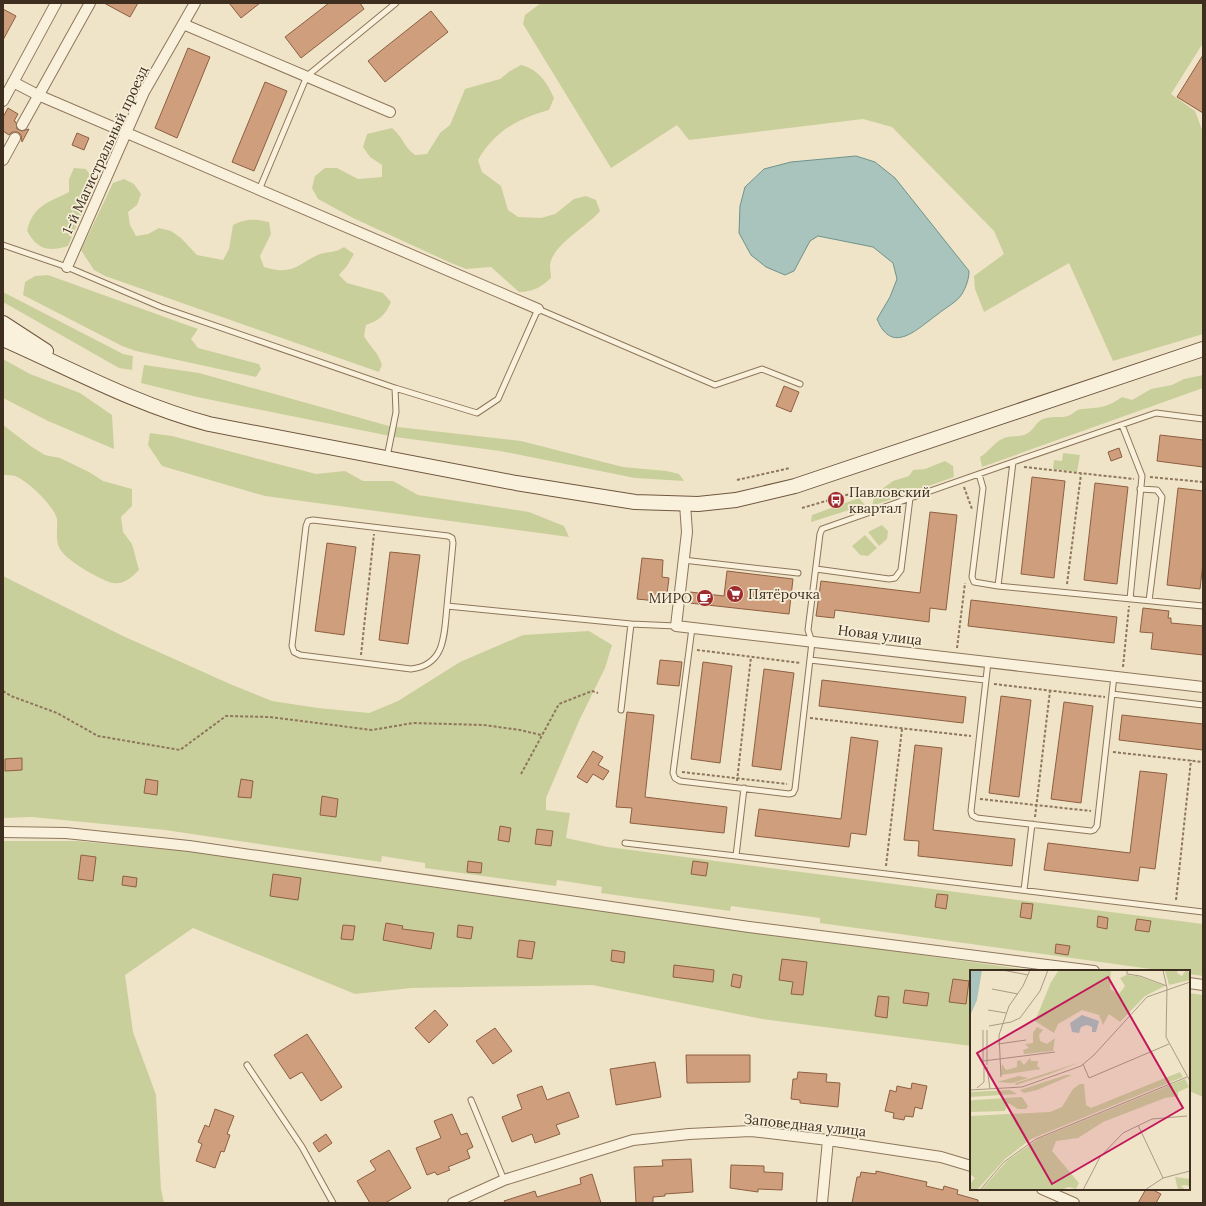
<svg xmlns="http://www.w3.org/2000/svg" width="1206" height="1206" viewBox="0 0 1206 1206" font-family="Lora,serif">
	<style>
		.green { fill: #c9cf9b }
		.water { fill: #a9c4bc; stroke: #6f938a }
		.building { fill: #cf9f7d; stroke: #8d5f41 }
		.lines { fill: none; stroke-linecap: round; stroke-linejoin: round }
		.lane-casing { stroke: #8d765c; stroke-width: 7 }
		.street-casing { stroke: #8d765c; stroke-width: 12 }
		.secondary-casing { stroke: #6f573f; stroke-width: 16 }
		.path { stroke: #8d765c; stroke-width: 2; stroke-dasharray: 3 2; stroke-linecap: butt }
		.lane { stroke: #faf1dc; stroke-width: 5 }
		.street { stroke: #faf1dc; stroke-width: 10 }
		.secondary { stroke: #faf1dc; stroke-width: 14 }
		.labels { text-anchor: middle; dominant-baseline: central; stroke-width: 3.5; stroke-linejoin: round; paint-order: stroke }
		.street-label { font-size: 14px; fill: #3d2e20; stroke: #f7eed8 }
		.poi-label { font-size: 14px; fill: #3d2e20; stroke: #f7eed8; text-anchor: start }
		.inset-road { fill: none; stroke: #a89b85; stroke-width: 1 }
		.view { fill: #c2185b; fill-opacity: 0.15; stroke: #c2185b; stroke-width: 2 }
		.inset-edge { fill: none; stroke: #3d2e20; stroke-width: 2 }
	</style>
	<rect width="100%" height="100%" fill="#f0e4c8"/>
	<path class="green" d="M541,3H1203V43L1171,94L1195,111L1203,132V334L1113,361L1069,263L984,312L975,289L974,276L1004,254L994,231L892,127L863,119L689,140L677,125L611,168L523,24L525,15Z
		M521,65C538,69 547,82 554,98L549,110C517,119 495,131 478,160L482,172L501,186L508,210L518,217L541,218L555,214L574,199L586,196L596,200L600,211C588,226 552,245 550,265C550,269 551,274 551,278C541,287 533,292 519,292L491,267L466,269L451,263L353,218L318,199L312,188L315,176L325,168H337L358,179L382,177V165L370,157L363,147L367,134L392,128C404,138 403,146 415,155L427,154L440,133L450,125L465,89L500,79L510,71Z
		M74,168L86,169L93,179L91,191L68,246C48,252 38,250 27,231C33,205 48,203 69,192V179Z
		M124,179L134,184L141,194L137,205L128,212L130,225L136,236L148,234L159,228L171,231L181,238L197,255L223,260L229,249L233,225C246,218 255,219 269,222L271,234L260,256L264,267C276,271 289,272 300,265C307,261 312,257 320,254C330,251 332,254 344,247L354,254L347,266L339,275L347,283L383,293L391,302C385,315 380,320 366,325L364,336C371,348 378,352 382,365L379,372L105,276L94,270L81,250L113,183Z
		M48,275L198,329L191,339L198,348L259,364L261,369L256,377L136,351L122,346L23,295L25,282L35,276Z
		M3,292L123,354L133,356L132,370L119,368L3,302Z
		M3,359L30,374L80,393L112,415L114,449L48,421L3,398Z
		M144,365L199,373L389,426L521,441L623,467L667,471L679,474L684,481L635,478L500,451L395,437L197,397L141,383Z
		M1203,375V388L982,467L980,457C989,452 994,442 1004,438C1012,435 1020,438 1028,433C1035,429 1036,420 1046,418C1053,416 1061,418 1068,416C1073,414 1077,409 1082,409C1098,408 1109,407 1122,397L1132,400L1151,389L1172,385L1184,379Z
		M3,425L32,447L45,455L60,458L89,472L103,481L132,489V506L121,517L123,532L132,544L139,570C132,577 124,585 113,583C102,581 68,561 62,552C54,542 58,530 57,519C54,506 28,481 15,476C12,475 7,475 3,475Z
		M150,433L172,436L316,474L345,471L363,481H393L418,495L529,512L564,526L569,537L265,496L162,466L148,445Z
		M1063,453L1080,455L1077,472L1053,469L1054,460L1062,461Z
		M945,461L953,466L954,477L872,506L875,494L893,481L909,476L913,470L925,469Z
		M859,498L865,505L811,522L812,515Z
		M882,525L888,531L887,539L879,546L868,532Z
		M865,535L877,548L868,556L860,555L852,546Z
		M3,576L123,636L230,684L272,701L318,708L369,713L398,701L460,662L523,635L589,631L612,645L605,668L579,721L546,798V810L570,813L566,838L608,847L1203,924V976L1189,974V971H1165L820,923V918L731,906L730,911L601,893L602,887L557,880L556,886L425,868V863L382,856L381,862L165,830L32,817L3,818Z
		M3,841H77L206,853L1035,971H971V1046L762,1019L592,985L411,988L355,994L193,928L125,975L133,1032L156,1095L161,1189L164,1203H3Z
		M1189,993L1203,995V1097L1189,1091Z"/>
	<path class="water" d="M856,156L875,162L895,178L969,271C969,279 966,287 962,294C957,302 945,308 938,314C917,329 892,356 877,319L890,297L897,279L893,263L873,247L818,236L810,241L794,271L785,275L766,267L751,255L739,233L740,206L745,187L764,169L791,162Z"/>
	<path class="building" d="M104,3H138L130,17Z
		M229,3H260L241,18Z
		M329,3H360L364,9L301,58L285,37Z
		M3,9L16,16L3,40Z
		M431,11L448,32L385,82L368,61Z
		M188,48L210,57L177,138L155,128Z
		M1203,55V113L1177,97Z
		M265,82L287,91L254,171L232,162Z
		M8,108L18,114L14,121L16,122L17,129L22,131L29,129L22,142L21,135L18,132H12L9,135L3,131V117Z
		M77,133L89,138L84,150L72,145Z
		M784,386L799,392L791,412L776,406Z
		M1160,435L1203,440V467L1157,461Z
		M1119,448L1122,457L1111,461L1108,452Z
		M1032,477L1065,481L1054,578L1021,574Z
		M1095,483L1128,487L1117,584L1084,580Z
		M1178,488L1203,491V563L1200,589L1167,585Z
		M930,512L957,515L946,610L930,608L929,622L835,610L834,618L816,616L821,581L920,593Z
		M327,543L356,547L344,635L315,631Z
		M390,552L420,555L408,644L379,640Z
		M642,558L663,560L662,577L669,578L666,602L637,599Z
		M727,571L793,579L789,614L689,603L690,592L724,596Z
		M971,600L1117,617L1114,643L968,626Z
		M1143,608L1169,611L1168,618H1171V623L1203,626V655L1151,649L1153,633L1140,632Z
		M660,660L682,662L679,686L657,684Z
		M703,662L732,666L720,763L691,759Z
		M764,669L794,673L781,770L752,766Z
		M822,680L966,697L963,723L819,706Z
		M1001,696L1031,700L1019,797L989,793Z
		M1064,702L1093,706L1081,803L1051,799Z
		M627,712L654,715L645,797L727,807L724,833L630,823L632,808L616,807Z
		M1122,715L1203,724V750L1119,740Z
		M851,737L878,741L866,835L851,833L849,847L755,836L759,809L841,819Z
		M915,745L942,748L933,830L1015,839L1012,866L918,856L919,841L904,840Z
		M593,751L603,757L598,765L609,771L603,780L593,774L587,783L577,777Z
		M22,758V770L5,771V759Z
		M1140,771L1167,774L1155,869L1140,867L1138,881L1044,870L1048,843L1130,853Z
		M146,779L158,781L157,795L144,793Z
		M241,779L253,781L251,798L238,797Z
		M322,796L338,799L336,817L320,815Z
		M500,826L511,828L509,842L498,840Z
		M537,829L553,831L551,846L535,844Z
		M81,855L96,857L93,881L78,879Z
		M468,861L482,863L481,873L467,872Z
		M693,861L708,863L706,876L691,874Z
		M273,874L301,878L298,900L270,896Z
		M123,876L137,878L136,887L122,885Z
		M937,894L948,895L946,909L935,907Z
		M1022,903L1033,904L1031,919L1020,917Z
		M1098,916L1108,918L1107,929L1097,927Z
		M1137,919L1151,921L1149,932L1135,930Z
		M386,923L403,926L402,929L434,933L431,949L383,940Z
		M343,925L355,926L353,940L341,939Z
		M458,925L473,927L471,939L457,937Z
		M519,940L535,942L532,959L517,957Z
		M1056,944L1070,946L1068,955L1055,953Z
		M612,950L625,952L624,963L611,961Z
		M782,959L807,962L803,995L791,994L793,982L779,980Z
		M674,965L714,970L713,982L673,977Z
		M733,974L742,976L740,988L731,986Z
		M953,979L969,981L966,1004L949,1002Z
		M905,990L929,993L927,1006L903,1003Z
		M878,996L889,997L887,1018L875,1016Z
		M435,1010L448,1025L429,1043L415,1028Z
		M495,1028L512,1051L493,1064L476,1041Z
		M307,1034L342,1087L321,1101L302,1072L290,1079L274,1055Z
		M686,1055H750V1082L687,1083Z
		M655,1062L661,1097L616,1105L610,1069Z
		M798,1072L827,1074L826,1082L840,1083L838,1107L800,1103V1100L791,1099L793,1079H797Z
		M912,1083L927,1086L922,1109L915,1107L913,1117L905,1116L904,1120L893,1118L894,1113L885,1111L890,1090L896,1092L897,1086L911,1089Z
		M542,1086L547,1100L569,1092L579,1117L556,1125L560,1134L535,1143L532,1134L512,1142L502,1117L522,1109L517,1095Z
		M215,1109L234,1116L227,1134L230,1135L224,1152L221,1151L215,1168L196,1161L202,1144L198,1142L205,1125L209,1127Z
		M452,1114L461,1135L467,1133L473,1147L467,1150L470,1158L448,1167L450,1170L437,1175L435,1172L427,1175L416,1148L441,1138L434,1121Z
		M326,1134L332,1143L319,1152L313,1143Z
		M389,1150L411,1188L385,1203H370L357,1181L376,1170L370,1161Z
		M691,1159L693,1192L665,1194V1196L653,1197V1203H636L634,1167L663,1166L662,1160Z
		M731,1165L764,1166V1172L783,1173L782,1190L758,1189V1192L730,1188Z
		M876,1171L927,1182L926,1186L943,1190L944,1186L958,1190L957,1194L978,1200V1203H852L857,1177H860L861,1172L876,1174Z
		M592,1174L601,1203H505L504,1201L535,1191L537,1197L581,1184L580,1178Z
		M1146,1189H1151L1161,1194L1156,1203H1138Z"/>
	<g class="lines">
		<g class="lane-casing">
			<path id="lane" d="M259,190L307,76L396,3
				M3,245L67,267L161,307L395,388L477,413L498,399L538,309L715,385L762,369L800,384
				M1203,419L1156,413L1013,462L998,586L1203,606
				M1122,425L1142,476L1130,599
				M387,457L396,412L395,388
				M979,474L983,488L972,577L974,582L998,586
				M1140,489L1157,490L1162,497L1149,601
				M683,560L798,573
				M816,569L889,579L895,578L901,570L910,498
				M447,606C444,634 446,665 411,669L300,655L294,652L292,646L306,526L308,521L313,520L448,536L452,538L453,543L447,606L631,624L676,626
				M692,628L673,773L675,778L680,781L789,794L793,793L795,789L812,642L808,630L820,534L822,529L1013,462
				M810,660L985,680
				M988,662L971,811L972,815L977,818L1091,831L1094,830L1097,826L1114,676
				M1112,694L1203,705
				M621,710L631,624
				M744,788L736,856L1203,912
				M625,843L736,856
				M1024,890L1032,824
				M247,1065L302,1147L333,1203
				M471,1100L504,1180"/>
		</g>
		<g class="street-casing">
			<path id="street" d="M183,24L390,112
				M13,82L38,95L538,309
				M3,101L56,3
				M22,125L90,3
				M3,160L15,138
				M67,267L144,92L195,3
				M685,504L687,532L676,626L1203,687
				M3,832L66,833L189,846L749,927L1094,971
				M1189,983L1203,985
				M1042,1189L1074,1203
				M453,1203L504,1180L633,1140L689,1134L751,1131L828,1140L941,1157L971,1166
				M822,1203L828,1140"/>
		</g>
		<g class="secondary-casing">
			<path id="secondary" d="M3,323L46,351
				M3,339C71,369 137,405 209,424L516,483L635,502L698,504L736,500L795,486L1203,349"/>
		</g>
		<path class="path" d="M1024,467L1134,479
			M1150,477L1203,482
			M737,480L790,468
			M964,487L972,509
			M802,508L850,494
			M1067,584L1081,474
			M957,648L965,583
			M697,650L801,663
			M361,655L374,534
			M1123,667L1129,606
			M994,684L1105,697
			M3,691L11,696L57,713L98,736L180,750L226,716L270,717L372,730L413,723L484,725L520,730L541,735
			M810,718L971,736
			M1113,752L1203,762
			M682,772L787,784
			M521,774L559,704L592,691L598,693
			M737,781L751,657
			M980,799L1091,811
			M1035,817L1050,691
			M886,866L902,729
			M1176,900L1191,760"/>
		<use href="#lane" class="lane"/>
		<use href="#street" class="street"/>
		<use href="#secondary" class="secondary"/>
	</g>
	<defs>
		<g id="bus-disc" transform="scale(0.9)"><circle r="9.5" fill="#9e2a2b" stroke="#f7eed8"/><path d="M-5-6H5V4H4V6H2V4H-2V6H-4V4H-5ZM-3.5-4V0h7V-4ZM-3.5 1.2v1.5H-2V1.2ZM2 1.2v1.5H3.5V1.2Z" fill="#fff"/></g>
		<g id="supermarket-disc" transform="scale(0.9)"><circle r="9.5" fill="#9e2a2b" stroke="#f7eed8"/><path d="M-6-5.5h2.5l.6 2H6L4.5 2H-2.5L-4.4-4H-6ZM-1.5 3.2a1.3 1.3 0 1 0 .1 0ZM3 3.2a1.3 1.3 0 1 0 .1 0Z" fill="#fff"/></g>
		<g id="cafe-disc" transform="scale(0.9)"><circle r="9.5" fill="#9e2a2b" stroke="#f7eed8"/><path d="M-5.5-4.5H6V0H3Q3 3.5 0 3.5H-2.5Q-5.5 3.5-5.5 0ZM3-3.2v2h1.7v-2ZM-6 4.5H4V6H-6Z" fill="#fff"/></g>
	</defs>
	<g fill-rule="evenodd">
		<use href="#bus-disc" x="836" y="500"/>
		<use href="#supermarket-disc" x="735" y="594"/>
		<use href="#cafe-disc" x="705" y="598"/>
	</g>
	<g class="labels">
		<g class="street-label">
			<text transform="translate(105 150) rotate(-65)">1-й Магистральный проезд</text>
			<text transform="translate(880 635) rotate(7)">Новая улица</text>
			<text transform="translate(805 1125) rotate(6)">Заповедная улица</text>
		</g>
		<g class="poi-label">
			<text x="849" y="492">Павловский<tspan x="849" dy="16">квартал</tspan></text>
			<text x="748" y="594">Пятёрочка</text>
			<text x="692" y="598" text-anchor="end">МИРО</text>
		</g>
	</g>
	<g transform="translate(970 970)">
		<rect width="220" height="220" fill="#f0e4c8"/>
		<path d="M89,0H141L140,19L149,24L155,16L150,8L156,5L168,6L195,16L175,26L150,52L139,44L133,55L129,45L112,40L88,54L84,63L65,51L81,12ZM195,0H208L207,3L212,6L216,0L220,3V10L199,15ZM67,57L73,60L69,65L70,71L77,74L85,68L83,81L54,84L53,80L59,78L55,74L63,73V63ZM60,88L61,91H68L67,96L71,99L31,105L32,94L36,100L44,98L47,97V91L50,90L54,95ZM111,92L77,105L46,115L45,113L52,111ZM210,102L213,107L61,169L35,189L7,220H0V214L5,208L0,204V146L80,142L92,137L103,119L110,114H114L116,135L121,138ZM96,105H102L67,120L54,123L50,120ZM49,106L58,108L42,113L27,112ZM215,109L219,117L208,122V126L195,128L133,152L108,168L86,171L82,181L109,213L106,219L99,217L91,220H11L37,191L68,169ZM40,120L47,124L0,127V122ZM52,127L58,136L56,139H48L38,133L35,141L0,142V131L4,130ZM205,207L220,209V220L219,216L214,215L211,216L216,220H208Z" fill="#c9cf9b"/>
		<path d="M0,0H12L7,30L0,46ZM112,45L129,51L126,62H122V57L117,55L111,57L109,63L102,62L100,53Z" fill="#a9c4bc"/>
		<path class="inset-road" d="M32,0L58,5M157,0V4L170,6L197,16M193,0L197,18L196,67L220,111M22,19L48,24M18,40L36,43M19,56L41,52L50,48L70,21L78,0M13,60V95M17,60V95M28,74L56,70M13,91L85,82M113,94L119,108L199,74M17,97L20,119M31,107L29,65L39,36L53,16L60,0M7,118L14,112V97M0,120L52,117L111,96L124,85L177,27L220,12M168,155L193,208M10,220L34,192L66,169L217,107M113,220L130,187L153,163L182,149L217,146M175,220L193,208L220,201"/>
		<path class="view" d="M138,7L213,138L82,214L7,83Z"/>
		<rect width="220" height="220" class="inset-edge"/>
	</g>
	<rect width="1206" height="1206" fill="none" stroke="#3d2e20" stroke-width="8"/>
</svg>
